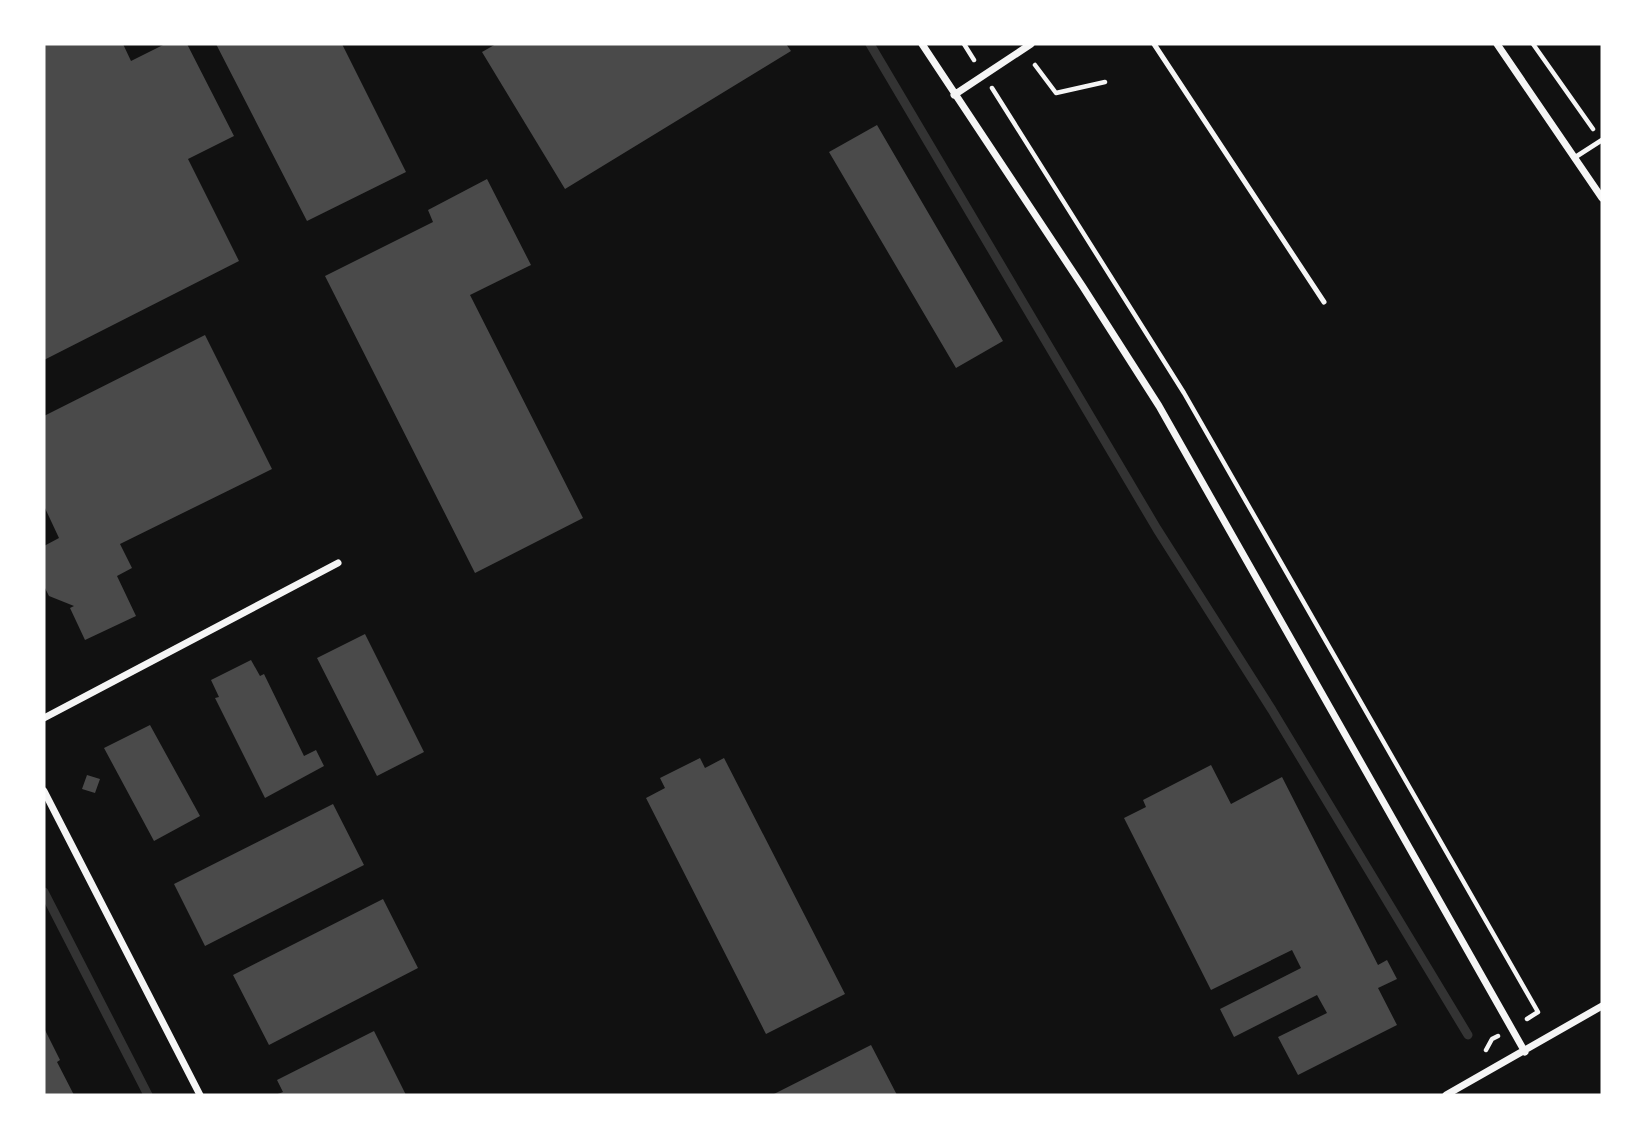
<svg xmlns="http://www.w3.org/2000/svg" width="1646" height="1139" viewBox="0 0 1646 1139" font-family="Karla,sans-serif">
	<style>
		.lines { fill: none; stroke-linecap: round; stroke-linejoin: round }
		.stream { stroke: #333; stroke-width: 9 }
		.building { fill: #4a4a4a }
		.path { stroke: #f5f5f5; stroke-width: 4.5 }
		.service { stroke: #f5f5f5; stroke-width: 5 }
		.minor { stroke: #f5f5f5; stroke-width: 7 }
	</style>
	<rect width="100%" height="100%" fill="#111"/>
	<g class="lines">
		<path class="stream" d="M870,44L1157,529L1272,710L1468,1035
			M44,892L148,1095"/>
	</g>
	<path class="building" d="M44,44H123L131,61L165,44H187L234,136L188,159L239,261L44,360Z
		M216,44H342L406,172L307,221Z
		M496,44H786L791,51L565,189L482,52Z
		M877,125L1003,341L956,368L829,152Z
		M487,179L531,265L470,295L583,518L475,573L325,276L433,222L428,210Z
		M205,335L272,469L120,544L132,568L117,576L136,616L85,640L70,608L74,606L49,596L44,586V546L59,538L44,506V416Z
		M365,634L424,752L377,776L317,658Z
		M251,660L260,676L264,674L304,756L316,750L324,766L265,798L215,698L219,697L211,680Z
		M150,725L200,816L154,841L104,748Z
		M700,758L705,768L724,758L845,994L766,1034L646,798L665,788L660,778Z
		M1211,765L1231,804L1282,777L1378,965L1387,960L1397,979L1378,988L1397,1025L1298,1075L1278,1037L1327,1013L1317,995L1234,1037L1220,1009L1301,968L1292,950L1211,990L1124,818L1146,807L1143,800Z
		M87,775L100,779L95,793L82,789Z
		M333,804L364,865L205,946L174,884Z
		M383,899L418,968L269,1045L233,975Z
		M44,1028L60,1060L57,1062L74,1095H44Z
		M374,1031L406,1095H275L283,1092L277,1080Z
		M871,1045L897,1095H772Z"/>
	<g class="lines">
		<path class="path" d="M964,44L974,60
			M1533,44L1593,129
			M1035,65L1056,93L1105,82
			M992,88L1184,393L1538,1012L1527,1019
			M1486,1050L1492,1039L1498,1036"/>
		<path class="service" d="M1154,44L1324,302
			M1574,158L1602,140"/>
		<path class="minor" d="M922,44L1083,287L1159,406L1525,1052
			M1497,44L1602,198
			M954,95L1031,44
			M44,718L338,563
			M44,791L200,1095
			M1446,1095L1602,1006"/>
	</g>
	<rect width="1646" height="1139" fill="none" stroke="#ffffff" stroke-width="91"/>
</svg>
